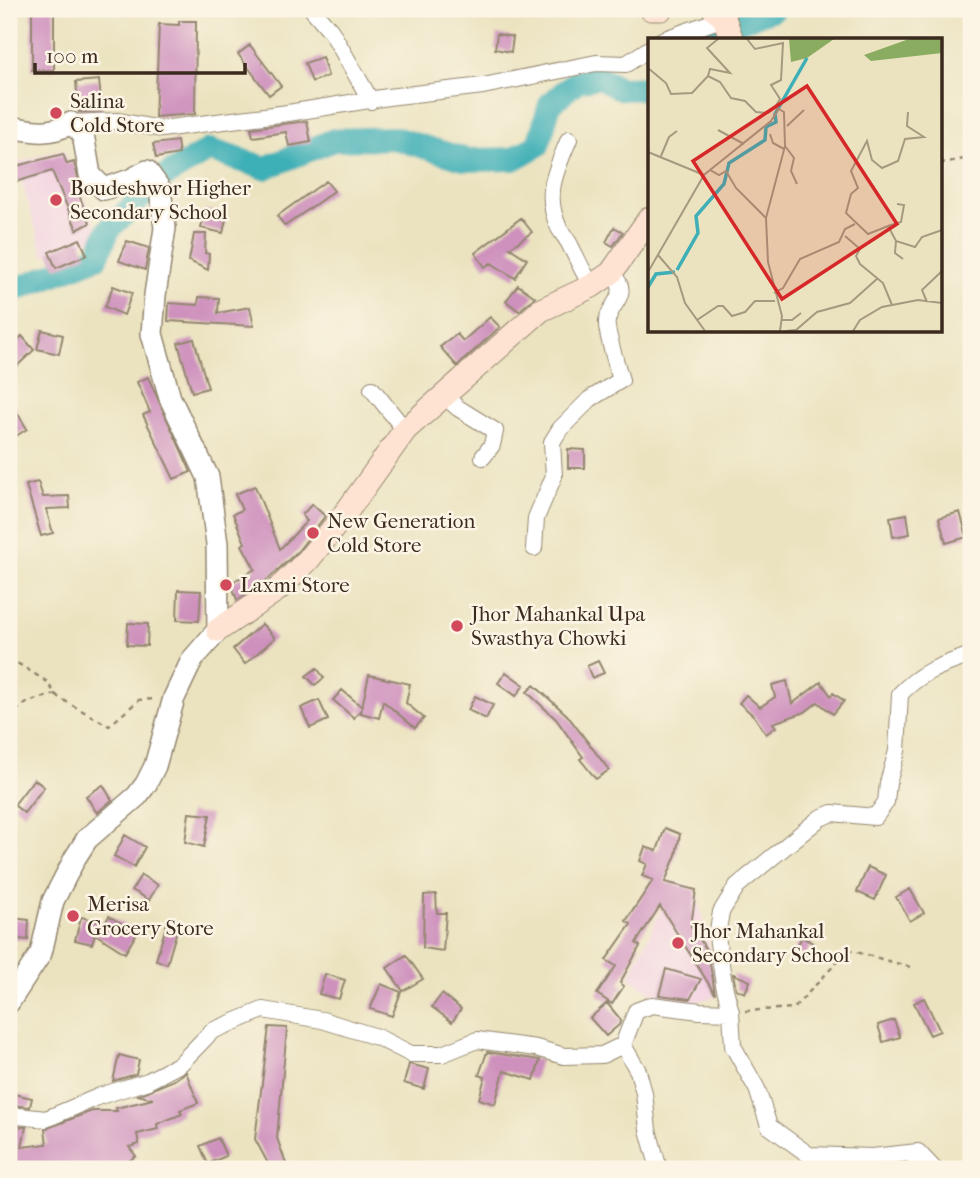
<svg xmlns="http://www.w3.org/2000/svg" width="980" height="1178" viewBox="0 0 980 1178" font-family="'IM FELL French Canon',serif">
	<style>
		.built { fill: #f2cfe2 }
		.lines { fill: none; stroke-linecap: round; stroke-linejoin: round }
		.river { stroke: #3eafb6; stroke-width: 24 }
		.building { fill: #ce90bd }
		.minor-casing { stroke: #93866f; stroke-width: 18 }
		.tertiary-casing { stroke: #93866f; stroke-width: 24 }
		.secondary-casing { stroke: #93866f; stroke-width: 25 }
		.path { stroke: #93866f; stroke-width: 2.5; stroke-dasharray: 5 5; stroke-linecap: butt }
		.minor { stroke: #fff; stroke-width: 16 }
		.tertiary { stroke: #fff; stroke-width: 21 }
		.secondary { stroke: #fee3d2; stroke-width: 23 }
		.poi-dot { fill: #d1495b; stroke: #fcf5e5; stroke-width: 2.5 }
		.labels { text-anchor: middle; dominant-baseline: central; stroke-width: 5; stroke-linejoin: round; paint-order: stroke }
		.poi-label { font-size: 21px; fill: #3b2a1e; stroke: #fcf5e5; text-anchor: start }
		.inset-river { fill: none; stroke: #3eafb6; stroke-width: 3.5 }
		.inset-road { fill: none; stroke: #a5997f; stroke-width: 2 }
		.view { fill: #d62828; fill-opacity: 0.15; stroke: #d62828; stroke-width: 3.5 }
		.inset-edge { fill: none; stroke: #3b2a1e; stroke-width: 3.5 }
	</style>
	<rect width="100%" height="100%" fill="#fcf5e5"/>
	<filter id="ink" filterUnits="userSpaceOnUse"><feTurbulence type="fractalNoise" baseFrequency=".0143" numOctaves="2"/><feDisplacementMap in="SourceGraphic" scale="14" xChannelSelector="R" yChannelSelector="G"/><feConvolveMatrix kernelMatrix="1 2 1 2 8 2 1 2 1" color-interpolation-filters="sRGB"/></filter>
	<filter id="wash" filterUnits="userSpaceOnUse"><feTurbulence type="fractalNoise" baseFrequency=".00686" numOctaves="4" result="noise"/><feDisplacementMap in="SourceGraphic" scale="28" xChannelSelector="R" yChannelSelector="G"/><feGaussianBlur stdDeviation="1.57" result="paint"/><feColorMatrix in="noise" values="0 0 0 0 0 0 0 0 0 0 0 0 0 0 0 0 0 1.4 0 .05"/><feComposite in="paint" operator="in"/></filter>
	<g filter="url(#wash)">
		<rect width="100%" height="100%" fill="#ebe3c0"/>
		<path class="built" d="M63,149L101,237L44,256L16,163Z
			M675,881L696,890L721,991L718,996L687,1004L658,997L629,977Z"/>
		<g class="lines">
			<path class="river" d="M705,32L774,9
				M9,292L97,257L109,229L160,179L209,150L265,168L334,140L394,138L467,160L513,159L538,145L550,104L577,81L600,77L620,89L649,88"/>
		</g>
		<g id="blocks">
			<path class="building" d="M32,9H54V70H32Z
				M179,21H196L195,114L155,117L159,24L179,25Z
				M497,34L513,37L511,52L495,49Z
				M250,45L281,86L269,95L238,54Z
				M322,57L328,76L312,82L305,63Z
				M99,80L102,111L79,112L76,82Z
				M307,121L311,142L289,146L286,132L253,137L251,128Z
				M177,141L179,154L156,158L153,144Z
				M63,154L67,164L74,162L79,181L74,182L90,223L77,230L52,171L9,184V168Z
				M326,181L334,191L285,226L277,216Z
				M205,210L227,214L223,233L201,228Z
				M521,218L532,232L510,248L527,259L515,278L491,263L485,267L475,253Z
				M614,227L623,232L613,246L606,242Z
				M194,234H206L205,253L209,254L208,270L189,261Z
				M80,239L87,255L56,268L49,252Z
				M127,241L149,248L145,270L119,261Z
				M518,285L535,297L519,311L506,301Z
				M113,286L132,293L124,315L105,307Z
				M199,297L219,298L218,313L250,307L254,326L168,321L169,303L198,305Z
				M490,317L500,327L457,366L440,347L457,334L463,341Z
				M42,330L63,335L59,354L37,349Z
				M22,336L34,350L17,366L9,357V348Z
				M194,339L208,388L192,392L178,343Z
				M148,377L191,472L174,479L143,415L150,412L137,382Z
				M9,399L27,429L13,438L9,432Z
				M568,449L585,450V468H568Z
				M38,482L43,497L69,496L70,508L46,509L53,533L41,536L26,485Z
				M255,486L280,549L307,521L302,515L312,504L325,516L298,551L268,579L237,600L231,583L255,569L242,545L245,543L233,514L242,510L235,494Z
				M960,512L967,537L946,543L939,518Z
				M907,514L910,534L893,537L890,517Z
				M178,590L201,591L199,621L177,620Z
				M128,623L148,624L147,646L127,645Z
				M262,624L275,638L245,664L233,649Z
				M598,661L604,673L592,678L587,666Z
				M317,668L324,678L315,685L306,676Z
				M506,672L524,685L516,696L498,683Z
				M369,675L410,684L406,703L424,718L415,728L383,701L379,718L361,713L362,708L354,718L333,700L342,690L362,707Z
				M787,681L792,704L821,682L831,696L833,693L844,701L833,714L818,702L805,712L773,723L776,727L766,734L754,716L739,703L746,695L760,707L775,697L772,685Z
				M534,685L567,715L609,770L596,779L580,759L583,757L556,719L527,692Z
				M475,696L493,705L486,719L468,710Z
				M319,700L328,720L310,728L301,708Z
				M34,779L44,787L24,813L14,805Z
				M103,785L112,800L97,813L86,796Z
				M189,813L210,815L204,847L185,842Z
				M665,828L680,834L676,855L665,882L696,890L691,926L708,952L715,994L660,906L636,943L640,946L620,983L624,986L612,1004L597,994L616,966L606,960L631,924L626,921L653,880L642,876L647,864L640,861L645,847L657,851Z
				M125,835L145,847L134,867L114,856Z
				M868,867L886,875L875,900L857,892Z
				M141,875L158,885L149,900L132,890Z
				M910,889L924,913L910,921L896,897Z
				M436,894L437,913H446L443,951L423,948L424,895Z
				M109,916L137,933L125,953L95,934L92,944L75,940L81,917L105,923Z
				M10,918L29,920L28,940L9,938Z
				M167,923L178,927L167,964L156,960Z
				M802,937L813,943L804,957L794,951Z
				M406,955L423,979L403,991L387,968Z
				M666,969L701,979L690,999L659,995Z
				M325,974L345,980L339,999L319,994Z
				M733,974L750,981L745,993L736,989Z
				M381,984L401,992L392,1016L370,1009Z
				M442,994L461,1009L452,1022L432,1007Z
				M924,998L940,1031L930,1035L914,1003Z
				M607,1003L621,1020L619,1025L606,1036L590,1018Z
				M894,1020L900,1037L883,1042L878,1025Z
				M269,1027L287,1028L277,1138L288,1169H271L255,1139Z
				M487,1052L540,1060L534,1080L504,1071L495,1104L479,1099L485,1077L479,1075Z
				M119,1055L139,1060L136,1074L113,1081Z
				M409,1064L429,1069L424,1089L404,1083Z
				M186,1072L198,1103L180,1110L182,1114L157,1124L158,1129L137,1134L139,1144L129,1147L136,1156L117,1169H9V1126L26,1127L22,1147L47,1144L45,1129L92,1111H117L116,1108L153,1099L138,1095L174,1080Z
				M9,1093L32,1098L30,1107L9,1105Z
				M218,1138L226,1156L208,1164L200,1146Z"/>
		</g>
	</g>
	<g filter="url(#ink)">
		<use href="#blocks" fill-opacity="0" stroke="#93866f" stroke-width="2"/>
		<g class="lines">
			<g class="minor-casing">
				<path id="minor" d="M312,9L331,31L371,101
					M662,40L724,18
					M71,123L118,121L161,129L288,113L388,97L483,86L596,63L626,64L649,49
					M569,139C556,171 543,194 559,228C563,235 568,240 571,247C579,262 582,271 592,286
					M372,389L405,430
					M444,396L458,408L495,431L492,445L483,457
					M534,548L536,518L554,476L552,442L560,429L590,399L621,380C618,369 605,329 607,321C611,301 633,294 611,273
					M623,1045L638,1071L644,1093L648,1130L659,1169
					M9,1115L46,1119L100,1096L148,1081L180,1064L212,1031L263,1010L322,1020L377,1037L411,1054H442L477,1040L536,1048L564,1056L602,1055L623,1045L636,1011L652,1005L700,1011L731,1012
					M918,1152L934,1169
					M914,1169L918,1152L872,1157L809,1155L769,1126L757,1089L733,1046L731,1012L724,985L717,936L721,912L737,886L820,818L832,813L875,817L886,802L888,783L897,751L900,694C923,670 941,666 971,655"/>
			</g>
			<g class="tertiary-casing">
				<path id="tertiary" d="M9,136L16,128C37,132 52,134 71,123L83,134L90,175L104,189L130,180L147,171L160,189L165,228L155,295L152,334L170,398L208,477L217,544L218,630L192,660L174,698L155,766L146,784L137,796L87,839L75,858L53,901L41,953L9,1002"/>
			</g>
			<g class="secondary-casing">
				<path id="secondary" d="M651,9H661
					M714,9L724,18L732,40
					M218,630L277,590L308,560L350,507L405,430L541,310L592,286L611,273L649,219"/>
			</g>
			<path class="path" d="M940,163L971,158
				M9,658L46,681L58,697L109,726L139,700L155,699
				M9,719C25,699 33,701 56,694
				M745,1011L794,1008L841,958L846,949L910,967"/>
			<use href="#minor" class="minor"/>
			<use href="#tertiary" class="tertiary"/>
			<use href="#secondary" class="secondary"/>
		</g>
	</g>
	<g class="poi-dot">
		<circle cx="56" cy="113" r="7"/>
		<circle cx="56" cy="200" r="7"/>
		<circle cx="313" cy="533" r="7"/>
		<circle cx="226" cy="585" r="7"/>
		<circle cx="457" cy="626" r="7"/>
		<circle cx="73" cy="916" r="7"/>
		<circle cx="678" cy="943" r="7"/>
	</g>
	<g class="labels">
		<g class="poi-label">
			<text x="70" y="101">Salina<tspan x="70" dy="24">Cold Store</tspan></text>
			<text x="70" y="188">Boudeshwor Higher<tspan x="70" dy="24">Secondary School</tspan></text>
			<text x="327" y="521">New Generation<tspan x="327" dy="24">Cold Store</tspan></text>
			<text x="240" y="585">Laxmi Store</text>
			<text x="471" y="614">Jhor Mahankal Upa<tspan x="471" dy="24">Swasthya Chowki</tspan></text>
			<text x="87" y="904">Merisa<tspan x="87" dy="24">Grocery Store</tspan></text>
			<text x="692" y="931">Jhor Mahankal<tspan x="692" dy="24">Secondary School</tspan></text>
		</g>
	</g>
	<g transform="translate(648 38)">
		<rect width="294" height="294" fill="#ebe3c0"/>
		<path d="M141,1H186L159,20L143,24ZM261,1H294V15L223,23L216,17Z" fill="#8aac60"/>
		<path class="inset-river" d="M29,232L50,195L48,178L76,146L81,125L117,102L118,89L128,84L127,76L159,20M0,249L8,236L27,234"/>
		<path class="inset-road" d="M99,1L107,11L135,5L133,42L123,47L132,61L127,69M0,30L18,45L23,56L44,55L60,38L72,44L83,60L97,63L108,74L120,75L127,69L136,74L137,108L118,180M60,38L62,31L82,35L59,10L70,1M260,74L259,88L276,99L257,101L250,123L234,130L224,122L219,103L203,133L210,150L203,156L198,175L220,196L240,188L248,203L267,209L274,199L294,192M139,88L156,72M70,92L96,106M122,96L125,105L136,111M137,108L146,120L143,133L149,146M0,114L56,137M13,118L21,99L29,93M62,132L123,83L131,70M240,188L253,184L256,167L249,166M197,198L212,211L208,218L212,226L235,245L244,267M248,203L247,215L255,221M10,217L29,239L37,265L57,293M0,234L56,137L62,132L71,137L78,133L88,150L118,180L120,224L134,278L132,293M126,255L135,250L152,221L191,204L197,191L207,186M279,264L274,252L294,233M49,282L70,268H75L84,278L97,274L107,263H127M134,282H144L153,275M138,293L148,292L169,274L202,265L230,240M205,293L212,282L234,269L270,262L294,265"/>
		<path class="view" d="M159,48L249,186L134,261L45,123Z"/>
		<rect width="294" height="294" class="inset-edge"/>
	</g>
	<rect width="980" height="1178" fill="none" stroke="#fcf5e5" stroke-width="35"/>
	<path d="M35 63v10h210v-10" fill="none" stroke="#3b2a1e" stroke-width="3.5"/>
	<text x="46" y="63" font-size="21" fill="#3b2a1e" stroke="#fcf5e5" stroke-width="5" paint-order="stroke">100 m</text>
</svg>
